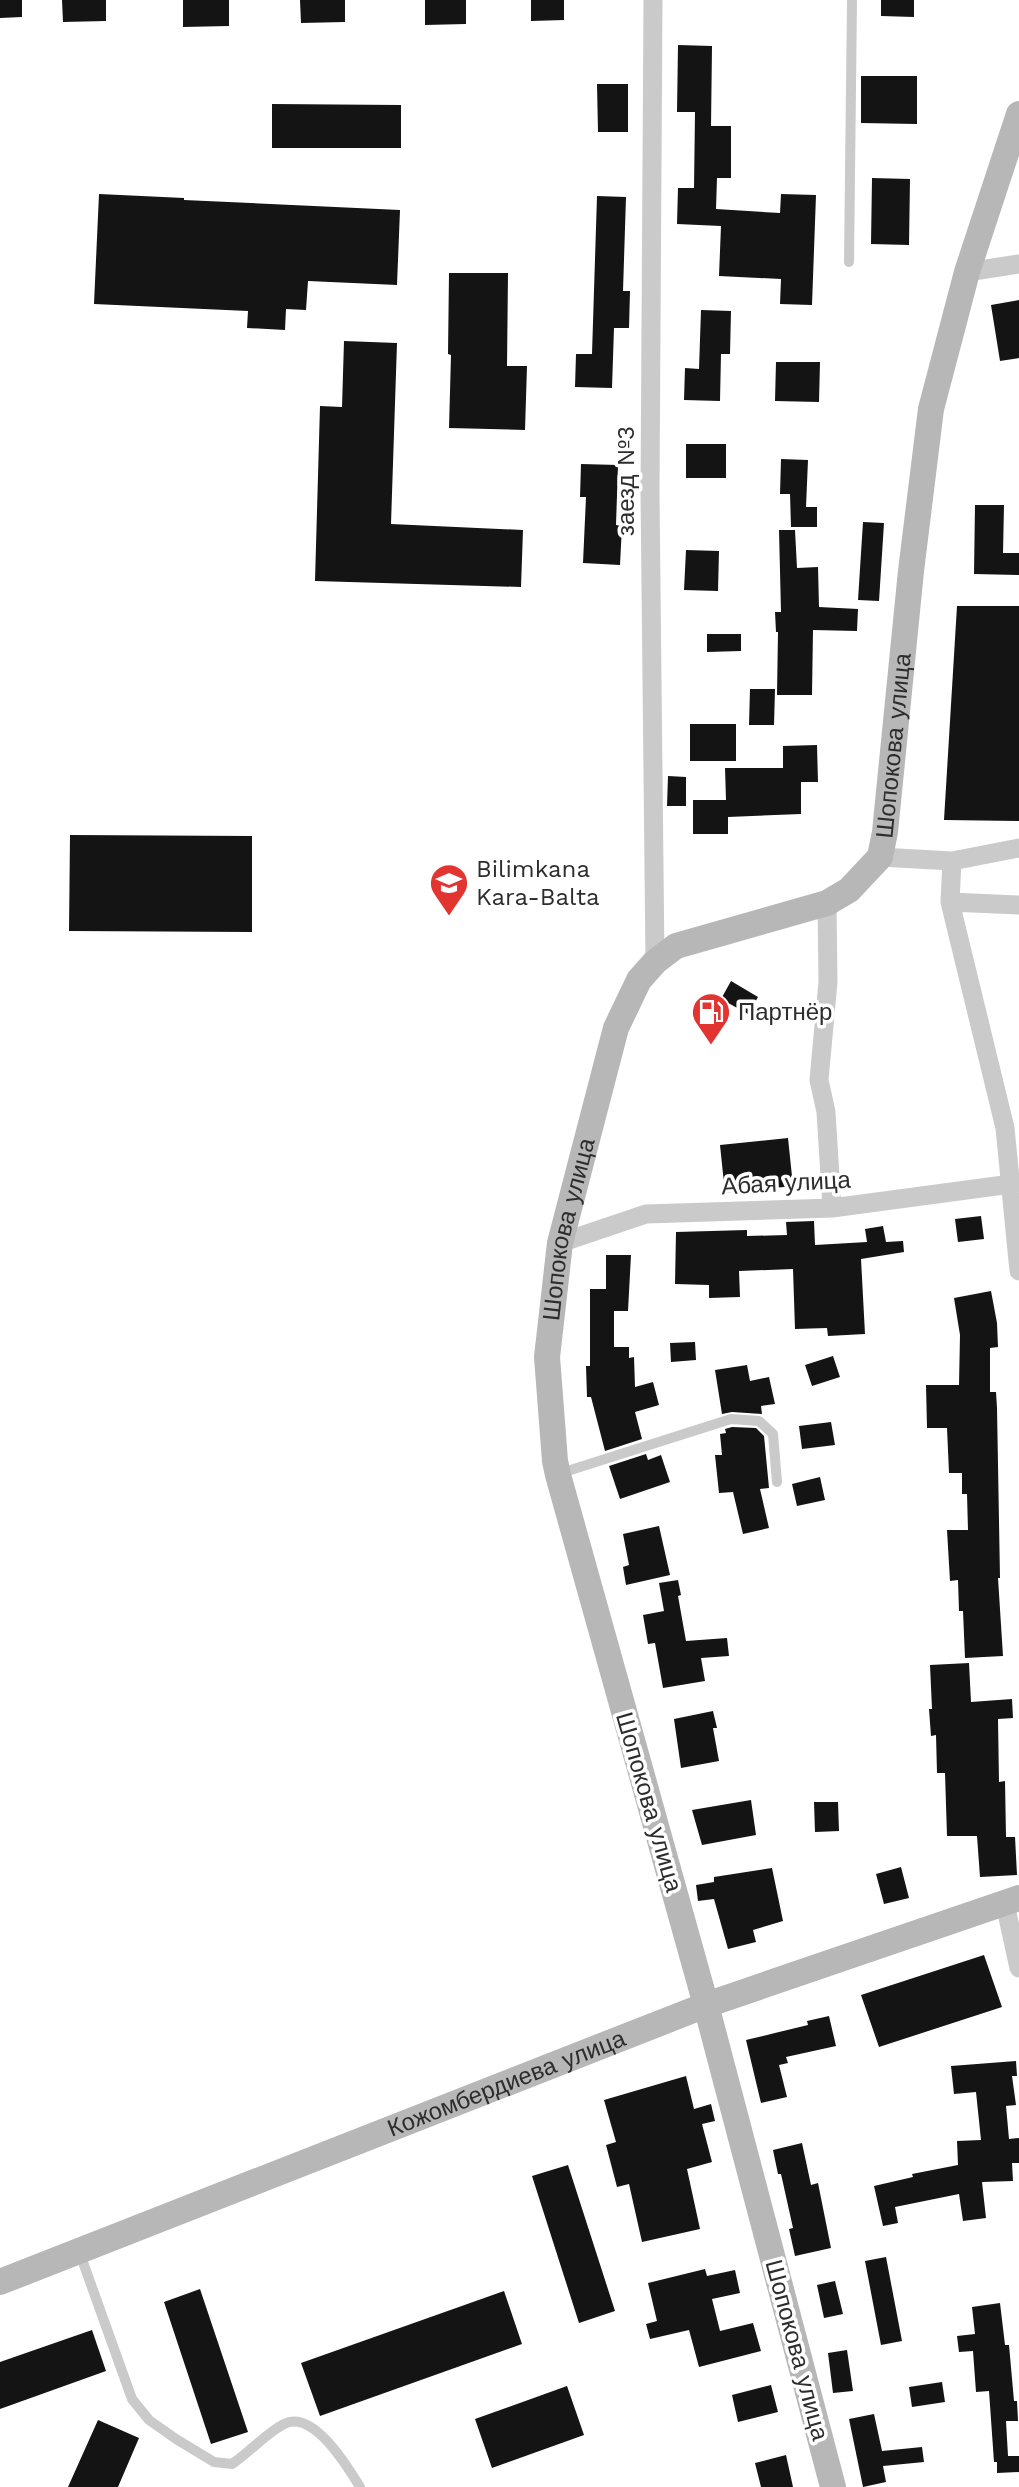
<svg xmlns="http://www.w3.org/2000/svg" width="1019" height="2487" viewBox="0 0 1019 2487" font-family="'Work Sans',sans-serif">
	<style>
		.building { fill: #141414 }
		.lines { fill: none; stroke-linecap: round; stroke-linejoin: round }
		.lane { stroke: #cacaca; stroke-width: 10 }
		.street { stroke: #cacaca; stroke-width: 19 }
		.secondary { stroke: #b7b7b7; stroke-width: 26 }
		.labels { text-anchor: middle; dominant-baseline: central; stroke-width: 7; stroke-linejoin: round; paint-order: stroke }
		.street-label { font-size: 24px; fill: #2d2d2d; stroke: #fff }
		.poi-label { font-size: 24px; fill: #2d2d2d; stroke: #fff; text-anchor: start }
	</style>
	<rect width="100%" height="100%" fill="#fff"/>
	<path class="building" d="M0,0H22V17L0,18Z
		M62,0H106V21L63,22Z
		M183,0H229V26L183,27Z
		M300,0H345V22L301,23Z
		M425,0H466V24L425,25Z
		M531,0H564V20L531,21Z
		M881,0H914V17L881,16Z
		M678,45L712,46L711,126H731V178H717L716,209L780,213L781,194L816,195L812,305L780,304L781,279L719,276L721,226L677,224L678,188H694L695,112H677Z
		M861,76H917V124L861,123Z
		M597,84H628V132H598Z
		M272,104L401,105V148H272Z
		M872,178L910,179L909,245L871,244Z
		M99,194L184,198V200L400,210L397,285L308,281L306,310L286,309L285,330L247,328L248,311L94,304Z
		M597,196L626,197L623,291H630L629,328H614L612,388L575,387L576,354H592Z
		M449,273H508L507,366H527L525,430L449,428L451,355L448,354Z
		M1019,300V358L1000,361L991,305Z
		M701,310L731,311L730,354H721L720,401L684,400L685,368L699,369Z
		M344,341L397,343L391,524L523,530L521,587L315,581L320,406L342,407Z
		M776,362H820L819,402L775,401Z
		M686,444H726V478H686Z
		M781,459L808,460L806,507H817V527H791L790,494H780Z
		M581,464L618,465L616,525L622,526L620,565L583,563L586,497H580Z
		M975,505H1004L1003,553H1019V575L974,574Z
		M863,522L884,523L879,601L858,600Z
		M779,530H795L797,568L818,567L819,607L858,609L857,631L813,630L812,695H777L778,632H776L775,612H781Z
		M686,550L719,551L718,591L684,590Z
		M957,606H1019V821L944,820Z
		M707,634H741V651L707,652Z
		M750,689H775L774,725H749Z
		M690,724H736V761H690Z
		M817,745L818,782H801V814L728,817V834H693V800H726L725,768H783V746Z
		M668,776L686,777V806H667Z
		M70,835L252,836V932L69,931Z
		M731,981L758,997L748,1014L721,999Z
		M788,1138L793,1186L725,1193L720,1145Z
		M981,1216L984,1239L958,1242L955,1219Z
		M814,1221L815,1245L867,1242L865,1229L883,1226L886,1242L903,1241L904,1252L861,1259L865,1334L828,1336L827,1328L795,1329L793,1269L739,1271L740,1297L709,1298V1285L675,1284L676,1232L747,1230V1236L787,1235L786,1222Z
		M606,1255H631L628,1311H614V1347H629V1358L634,1357L635,1387L653,1382L659,1405L635,1412L642,1439L605,1451L591,1397H587L586,1366H590V1289H606Z
		M991,1291L997,1323L998,1347L990,1348V1392H996L997,1408L1000,1578H998L1003,1656L965,1658L963,1611H959L958,1580L950,1581L947,1530H968L967,1494H962V1473H949L947,1428H927L926,1385H959L960,1335L954,1298Z
		M695,1342L696,1360L671,1362L670,1343Z
		M833,1356L840,1377L812,1386L805,1365Z
		M747,1365L750,1381L769,1377L775,1404L761,1406L762,1414L732,1412L722,1414L715,1370Z
		M831,1422L835,1445L802,1449L799,1426Z
		M732,1427L756,1428L764,1436L769,1488L760,1489L769,1528L743,1534L733,1492L719,1493L715,1455H722L720,1434L726,1433L725,1429Z
		M646,1454L648,1460L661,1455L670,1482L620,1499L609,1466Z
		M820,1477L825,1500L797,1506L792,1484Z
		M659,1526L670,1575L626,1585L623,1567L629,1565L623,1534Z
		M678,1580L681,1595L678,1596L686,1641L727,1638L729,1656L701,1658L705,1681L663,1688L655,1643L648,1644L643,1615L664,1611L659,1583Z
		M969,1663L971,1702L1012,1699L1013,1718L998,1719L999,1782L1005,1781L1006,1837H1015L1017,1875L980,1877L977,1836H947L945,1773H937L936,1735L931,1736L929,1709H932L930,1665Z
		M713,1711L717,1728H713L719,1761L681,1768L674,1719Z
		M751,1800L756,1835L702,1845L692,1810Z
		M814,1802H838L839,1831L815,1832Z
		M901,1867L909,1898L884,1904L876,1874Z
		M772,1868L783,1921L753,1930L756,1942L728,1949L714,1899L698,1901L696,1885L714,1882V1877Z
		M984,1955L1002,2007L879,2047L861,1995Z
		M829,2016L836,2046L786,2057L788,2063L779,2065L787,2097L761,2103L746,2040L808,2025L807,2021Z
		M1016,2061L1017,2076H1012L1016,2105L1006,2106L1009,2139L1019,2138V2163H1012L1013,2181L982,2182L986,2218L963,2221L959,2194L895,2207L898,2223L883,2226L874,2186L913,2177L912,2174L958,2165L957,2141L981,2140L976,2092L954,2094L951,2066Z
		M686,2076L694,2109L711,2104L715,2121L702,2124L712,2162L687,2169L700,2229L642,2242L629,2184L617,2187L606,2145L616,2142L604,2100Z
		M802,2143L811,2185L818,2183L831,2248L795,2256L789,2229L793,2228L781,2174H778L773,2150Z
		M568,2165L615,2311L579,2323L532,2176Z
		M886,2257L902,2341L881,2345L865,2261Z
		M705,2269L707,2276L735,2270L740,2293L712,2299L720,2331L753,2323L761,2351L699,2367L689,2330L650,2339L646,2324L657,2321L648,2283Z
		M835,2281L843,2314L824,2318L817,2285Z
		M200,2289L248,2432L211,2444L164,2302Z
		M504,2291L522,2344L320,2416L301,2363Z
		M1000,2303L1005,2345H1009L1014,2401H1017L1018,2421H1006L1008,2456H1019V2472L997,2473V2462H994L989,2391L976,2392L973,2351L959,2352L957,2336L975,2334L972,2307Z
		M92,2330L106,2371L0,2409V2362Z
		M847,2350L853,2391L833,2393L828,2353Z
		M942,2382L945,2402L912,2407L909,2387Z
		M771,2385L778,2412L738,2422L732,2395Z
		M567,2386L584,2435L492,2468L475,2419Z
		M874,2414L882,2451L922,2447L924,2462L883,2466L886,2482L863,2487L849,2419Z
		M98,2420L139,2438L118,2487H68Z
		M786,2455L793,2487H761L755,2463Z"/>
	<g class="lines">
		<path class="lane" d="M849,262L852,0
			M558,1474L731,1419L759,1421L773,1434L777,1482
			M79,2251L132,2399L149,2420L176,2439L214,2462L232,2464C250,2452 265,2434 284,2424C313,2409 347,2466 360,2487"/>
		<path class="street" d="M653,0L650,492L655,962
			M967,272L1019,264
			M880,857L952,861L1019,848
			M952,861L950,902L1005,1128L1019,1271
			M950,902L1019,905
			M827,903L828,982L819,1080L826,1112L832,1208
			M560,1243L646,1214L832,1208L1019,1183
			M1005,1904L1019,1968"/>
		<g class="secondary">
			<path id="s1" d="M0,2282L706,2005L1019,1898"/>
			<path id="s2" d="M833,2487L706,2005L558,1475L555,1461L547,1357L560,1243L616,1028L639,980L655,962L676,946L827,903L849,890L880,857L885,832L911,571L931,409L967,272L1019,114"/>
		</g>
	</g>
	<defs>
		<g id="school-pin" transform="scale(2.0125)"><path d="M0 17L-7.5 6A9.5 9.5 0 1 1 7.5 6Z" fill="#e23531" stroke="#fff"/><path d="M0-5L7-2L0 1L-7-2ZM-4 1L0 2.5L4 1V4Q0 6-4 4Z" fill="#fff"/></g>
		<g id="fuel-pin" transform="scale(2.0125)"><path d="M0 17L-7.5 6A9.5 9.5 0 1 1 7.5 6Z" fill="#e23531" stroke="#fff"/><path d="M-5.5-6h7V0h2V4h1.3V-2.5L3-4.5l.8-.8L6-3V5H2.5V1h-1V6h-7ZM-4.2-4.7v3.2H.2V-4.7Z" fill="#fff"/></g>
	</defs>
	<g fill-rule="evenodd">
		<use href="#school-pin" x="449" y="883"/>
		<use href="#fuel-pin" x="711" y="1012"/>
	</g>
	<g class="labels">
		<g class="street-label">
			<text transform="translate(626 481) rotate(-90)">заезд №3</text>
			<text stroke="none"><textPath href="#s2" startOffset="1948">Шопокова улица</textPath></text>
			<text transform="translate(786 1183) rotate(-3)">Абая улица</text>
			<text stroke="none"><textPath href="#s2" startOffset="1297">Шопокова улица</textPath></text>
			<text transform="translate(649 1802) rotate(74)">Шопокова улица</text>
			<text stroke="none"><textPath href="#s1" startOffset="544">Кожомбердиева улица</textPath></text>
			<text transform="translate(797 2350) rotate(75)">Шопокова улица</text>
		</g>
		<g class="poi-label">
			<text x="476" y="869">Bilimkana<tspan x="476" dy="28">Kara-Balta</tspan></text>
			<text x="738" y="1012">Партнёр</text>
		</g>
	</g>
</svg>
